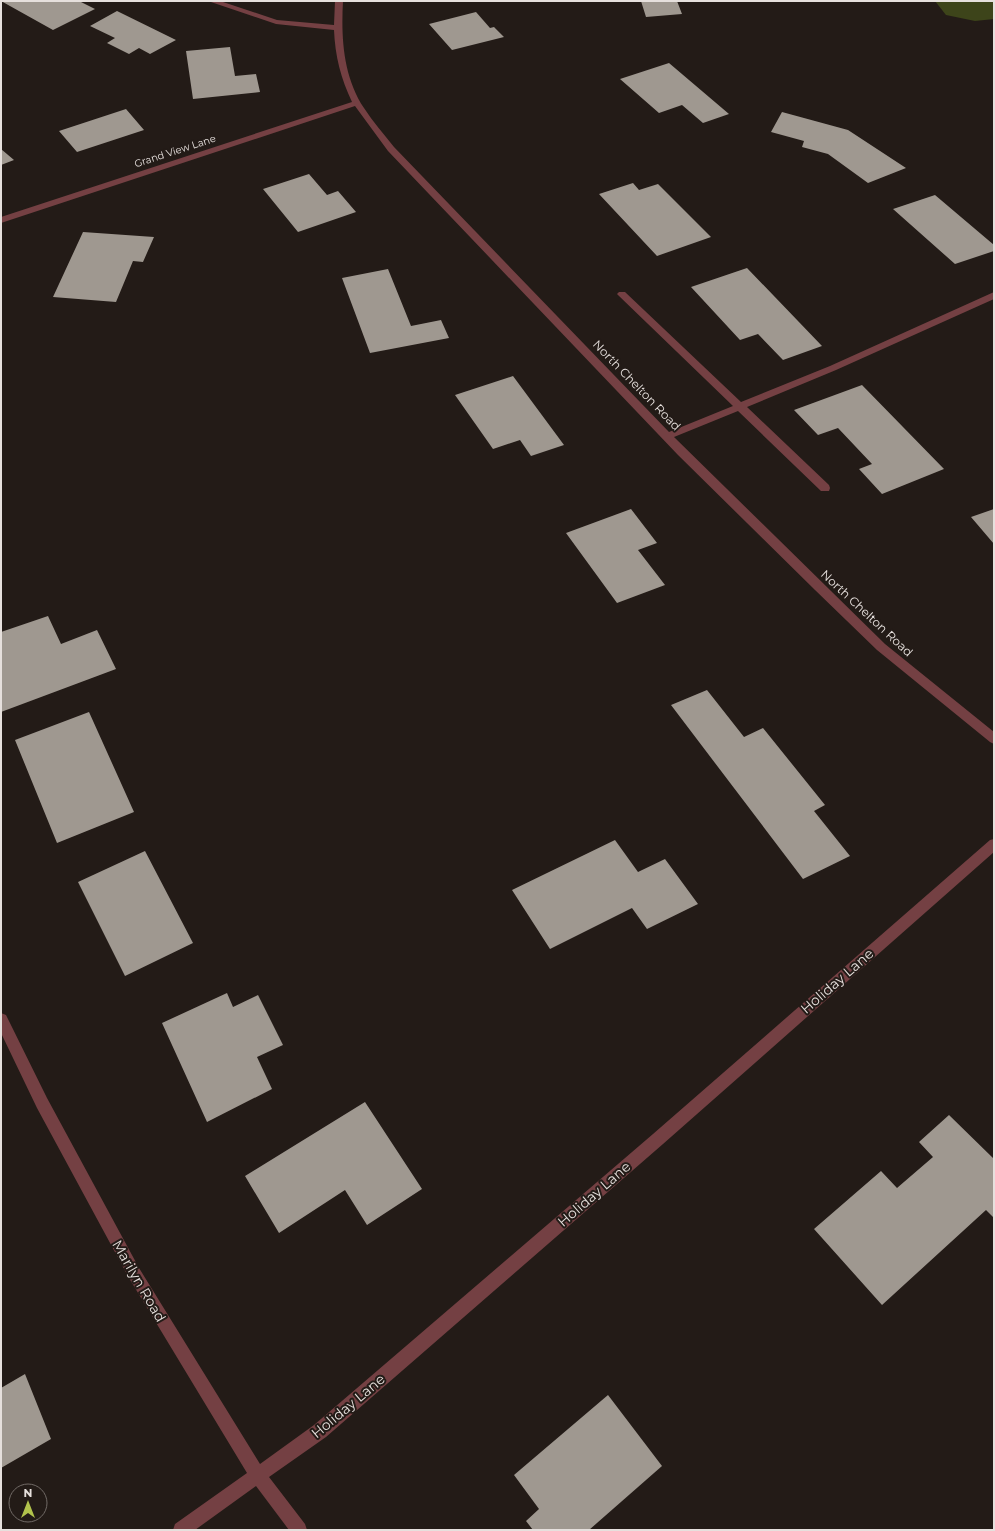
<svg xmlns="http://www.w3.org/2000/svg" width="995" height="1531" viewBox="0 0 995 1531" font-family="Montserrat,sans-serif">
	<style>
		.green { fill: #3d441a }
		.building { fill: #9f9890 }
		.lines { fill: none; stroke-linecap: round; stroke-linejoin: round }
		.minor { fill: #744043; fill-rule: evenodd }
		.labels { text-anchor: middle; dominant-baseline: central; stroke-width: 4; stroke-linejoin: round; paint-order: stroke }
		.far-street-label { font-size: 10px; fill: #e6e0dd; stroke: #231b17 }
		.street-label { font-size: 12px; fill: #e6e0dd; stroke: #231b17 }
		.near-street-label { font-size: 14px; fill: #e6e0dd; stroke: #231b17 }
	</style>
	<rect width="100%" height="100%" fill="#231b17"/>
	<path class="green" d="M935,1H994V19L975,21L946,15Z"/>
	<path class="building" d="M1,1H79L95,9L53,30Z
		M641,1H677L682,14L646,17Z
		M117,11L176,40L150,54L139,48L129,54L107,43L115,38L90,26Z
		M476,12L490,28L494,27L504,37L452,50L429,24Z
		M230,47L235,76L256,74L260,92L193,99L186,51Z
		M669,63L729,114L703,123L682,105L659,113L620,79Z
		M126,109L144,130L77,152L59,131Z
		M782,112L848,130L906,168L868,183L828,154L802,147L804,141L771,132Z
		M1,149L14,160L1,165Z
		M309,174L327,195L338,191L356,212L298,232L263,189Z
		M633,183L639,190L658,184L711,237L657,256L599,194Z
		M935,195L994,245V251L955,264L893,209Z
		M83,232L154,237L143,262L133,261L116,302L53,297Z
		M747,268L822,346L783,360L758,334L740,340L691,287Z
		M388,269L411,326L441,320L449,338L370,353L342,278Z
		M513,376L564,445L531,456L520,440L493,449L455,395Z
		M862,385L944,469L882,494L859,469L872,464L838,428L818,435L794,410Z
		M631,509L657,543L638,550L665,585L617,603L566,533Z
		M994,509V544L971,517Z
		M48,616L61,644L97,630L116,669L1,712V632Z
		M707,690L744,737L763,728L825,805L814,811L850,856L803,879L671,705Z
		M89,712L134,812L57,843L15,740Z
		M615,840L638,872L665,859L698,904L647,929L632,908L550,949L512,890Z
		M145,851L193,943L125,976L78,882Z
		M227,993L233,1007L258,995L283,1045L257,1057L272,1089L207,1122L162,1023Z
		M365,1102L422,1189L367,1225L345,1190L279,1233L245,1176Z
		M949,1115L994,1159V1218L986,1210L882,1305L814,1229L881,1171L897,1188L933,1157L919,1142Z
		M25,1374L51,1439L1,1468V1388Z
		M608,1395L662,1466L589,1530H533L526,1521L539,1509L514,1475Z"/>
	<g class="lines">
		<path class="minor" d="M208,1H220L277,20L334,25L335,1H343C341,38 343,76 364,108C373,122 384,134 394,147L669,432L733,406L619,296L617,294L619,292H625L741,402L830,366L994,292V299L836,370L747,407L829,485L830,488L829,491H821L738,411L674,437L885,644L994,732V744L990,742L877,650L815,590L678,455L388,151L355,106L1,223V217L352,102C341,79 335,56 334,30L276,24Z
			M994,839V852L663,1144L326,1437L269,1477L305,1524L307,1530H289L256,1486L195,1530H173L175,1524L247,1473L129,1278L37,1108L1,1033V1013L6,1015L47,1098L139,1268L260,1464L314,1425L653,1134L990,840Z"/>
	</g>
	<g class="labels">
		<g class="far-street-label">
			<text transform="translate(175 151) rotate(-18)">Grand View Lane</text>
		</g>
		<g class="street-label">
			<text transform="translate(637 385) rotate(46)">North Chelton Road</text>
			<text transform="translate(867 613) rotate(43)">North Chelton Road</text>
		</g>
		<g class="near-street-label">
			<text transform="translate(837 981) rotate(-41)">Holiday Lane</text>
			<text transform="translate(594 1194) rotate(-41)">Holiday Lane</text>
			<text transform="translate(139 1281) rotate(60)">Marilyn Road</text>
			<text transform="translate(348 1406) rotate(-40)">Holiday Lane</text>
		</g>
	</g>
	<rect width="995" height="1531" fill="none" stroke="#e6e0dd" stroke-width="4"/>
	<g transform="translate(28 1503)"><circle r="19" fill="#231b17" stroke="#716a66"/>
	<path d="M0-3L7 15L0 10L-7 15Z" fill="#b2c34c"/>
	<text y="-6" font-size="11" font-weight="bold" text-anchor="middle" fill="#e6e0dd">N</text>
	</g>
</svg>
